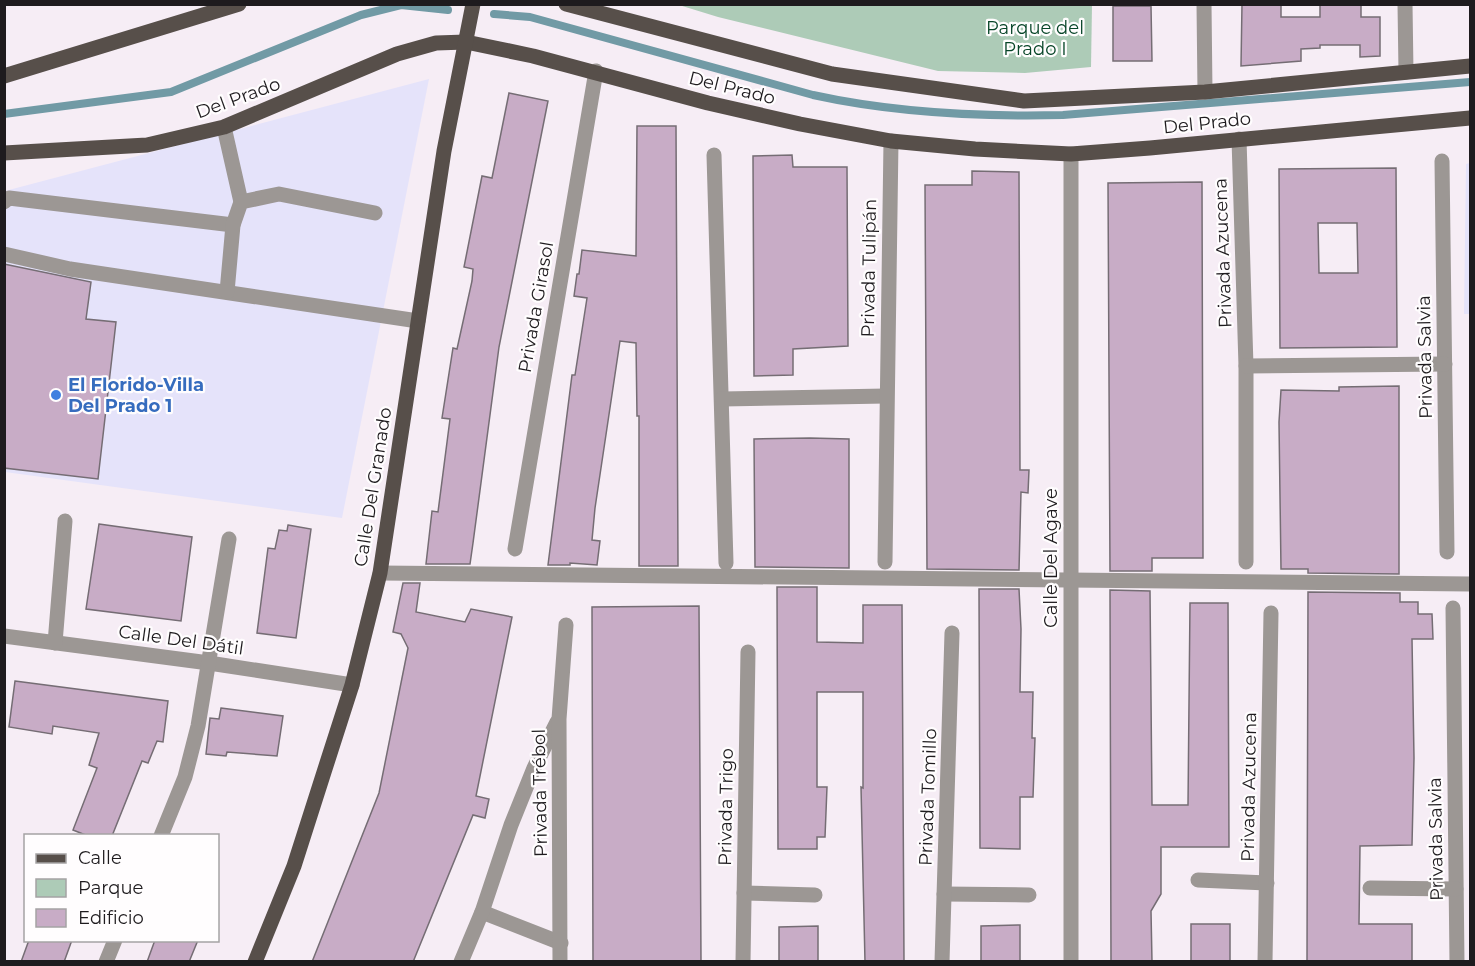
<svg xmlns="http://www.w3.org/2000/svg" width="1475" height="966" font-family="Montserrat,sans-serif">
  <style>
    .commercial { fill: #e5e3fa }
    .green { fill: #adcbb7 }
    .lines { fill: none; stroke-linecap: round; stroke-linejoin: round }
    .stream { stroke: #719aa5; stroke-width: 8 }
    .building { fill: #c8acc6; stroke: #756d74; stroke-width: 1.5; fill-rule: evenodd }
    .minor { stroke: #9c9794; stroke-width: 15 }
    .major { stroke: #574f4a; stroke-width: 15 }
    .shop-dot { fill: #3f7fe0; stroke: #fffdfe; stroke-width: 2 }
    .labels { text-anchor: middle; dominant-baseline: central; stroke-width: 4.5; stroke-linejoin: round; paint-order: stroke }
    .park-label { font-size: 18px; fill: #074528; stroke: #fffdfe }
    .street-label { font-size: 18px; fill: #1e1b1e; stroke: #fffdfe }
    .shop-label { font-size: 18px; font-weight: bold; fill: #366cbe; stroke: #fffdfe; text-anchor: start }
  </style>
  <rect width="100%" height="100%" fill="#f6edf5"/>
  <g class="commercial">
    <path d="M429,79L342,518L5,472V191Z"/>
    <path d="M1470,163V314H1464L1466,164Z"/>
  </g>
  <path class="green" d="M679,5H1092L1091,67L1025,73L938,71L718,17Z"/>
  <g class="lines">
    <g class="stream">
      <path d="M494,14L530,17L813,95C895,113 979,117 1063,115L1470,82"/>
      <path d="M4,114L171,92L361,15L401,5L448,10"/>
    </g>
  </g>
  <g class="building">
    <path d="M1242,4H1281V17H1320V4H1361V17H1380V56L1360,57V45H1320V48L1301,49V61L1241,66Z"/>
    <path d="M1113,6H1151L1152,61H1113Z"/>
    <path d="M509,93L548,101L499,347L473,543L470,564H426L432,511L438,512L450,419L442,418L453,348L457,349L472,281L473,269L464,267L482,176L492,178Z"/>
    <path d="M637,126H676L678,566H639V416H637L636,343L620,341L595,508L592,540L600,541L597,565L570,563V565H548L572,375H575L587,298L574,296L577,274H579L582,250L636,256Z"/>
    <path d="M792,155L793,167H847L848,346L793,349V375L754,376L753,156Z"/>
    <path d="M1396,168L1397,347L1280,348L1279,169ZM1318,223H1357L1358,273H1319Z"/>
    <path d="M972,171L1019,172L1020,470H1029L1028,493L1021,492L1019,570L927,569L925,185H972Z"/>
    <path d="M1202,182L1203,558H1152V571H1110L1108,183Z"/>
    <path d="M4,264L91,282L86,319L116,322L98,479L4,468Z"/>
    <path d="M1399,386V574L1308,573V569H1281L1279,422L1281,390L1339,391V387Z"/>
    <path d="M810,438L849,439V568L755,567L754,439Z"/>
    <path d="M99,524L192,537L181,621L86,609Z"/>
    <path d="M288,525L311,529L296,638L257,633L268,548L275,549L279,530L287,531Z"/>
    <path d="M403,583H420L416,612L465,622L471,609L512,617L476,796L489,799L485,818L473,815L413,962H312L379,793L408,648L401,634L393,632Z"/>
    <path d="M777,587H817V642L863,643V605H902L904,962H865L861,787L863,788V692H817V787H827L825,837H817V849H778Z"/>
    <path d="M979,589H1019L1021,629L1020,692H1033L1032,738H1035L1033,797H1020V849L980,848Z"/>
    <path d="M1110,590L1150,591L1152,805H1188L1190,603H1228L1229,847H1161V894L1151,911L1152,962H1111Z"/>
    <path d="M1308,592L1400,593V602H1418V614H1432L1433,639H1412L1414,758L1412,845L1360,846L1359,924H1412V962H1307Z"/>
    <path d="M699,606L701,962H593L592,607Z"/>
    <path d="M15,681L168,701L163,742L157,741L148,763L142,761L112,836H88L73,830L97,768L89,765L99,733L53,726L52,734L9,727Z"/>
    <path d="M221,708L283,716L277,756L227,752L226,756L206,754L210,718L219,719Z"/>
    <rect x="1191" y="924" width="39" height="38"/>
    <path d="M1020,925V962H981V926Z"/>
    <path d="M818,926V962H779V927Z"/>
    <path d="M29,940H72L64,962H21Z"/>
    <path d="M155,940H198L189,962H147Z"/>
  </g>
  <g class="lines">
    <g class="minor">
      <path d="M1204,4L1205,92"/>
      <path d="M1405,4L1406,72"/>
      <path d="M224,127L241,202"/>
      <path d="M1239,139L1246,366V562"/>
      <path d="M714,155L726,563"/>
      <path d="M1442,161L1447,552"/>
      <path d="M4,202L9,198L233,225"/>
      <path d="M4,254L70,269L418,321"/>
      <path d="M227,292L233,225L241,202L279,194L375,213"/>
      <path d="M1246,366L1445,364"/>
      <path d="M722,399L886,396"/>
      <path d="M515,549L596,71"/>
      <path d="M885,562L891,141"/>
      <path d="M380,573L1470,584"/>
      <path d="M1453,608L1457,962"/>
      <path d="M4,636L209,663L352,685"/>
      <path d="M55,643L65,521"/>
      <path d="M161,836L185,777L198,726L229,539"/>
      <path d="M1198,880L1267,883"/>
      <path d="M1370,888L1456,889"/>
      <path d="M744,893L815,895"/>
      <path d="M944,894L1029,895"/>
      <path d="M482,912L561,943"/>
      <path d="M106,962L115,940"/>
      <path d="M461,962L482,912L511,825L534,768L557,722"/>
      <path d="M560,962L559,719L566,625"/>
      <path d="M743,962L748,652"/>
      <path d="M942,962L952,633"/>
      <path d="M1071,962V154"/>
      <path d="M1265,962L1271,613"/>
    </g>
    <g class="major">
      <path d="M566,4L832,74L1024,101L1205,92L1470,66"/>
      <path d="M4,76L239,4"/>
      <path d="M4,153L147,145L224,127L397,54L436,43L466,42L533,56L708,103L800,124L891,141L975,149L1071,154L1150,148L1470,118"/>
      <path d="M255,962L294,866L325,769L352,685L380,573L444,151L473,4"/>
    </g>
  </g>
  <circle class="shop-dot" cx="56" cy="395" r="6"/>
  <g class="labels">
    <g class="park-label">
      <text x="1035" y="28">Parque del<tspan x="1035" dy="21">Prado I</tspan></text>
    </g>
    <g class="street-label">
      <text transform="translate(732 88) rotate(14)">Del Prado</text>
      <text transform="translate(238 98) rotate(-20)">Del Prado</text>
      <text transform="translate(1207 123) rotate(-6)">Del Prado</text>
      <text transform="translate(1223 253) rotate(-92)">Privada Azucena</text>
      <text transform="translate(869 268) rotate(-89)">Privada Tulipán</text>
      <text transform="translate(536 307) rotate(-80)">Privada Girasol</text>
      <text transform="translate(1425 357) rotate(-91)">Privada Salvia</text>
      <text transform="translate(373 487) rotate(-81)">Calle Del Granado</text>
      <text transform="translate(1051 558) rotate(-90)">Calle Del Agave</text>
      <text transform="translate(181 640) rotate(8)">Calle Del Dátil</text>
      <text transform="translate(1249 787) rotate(-89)">Privada Azucena</text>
      <text transform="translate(540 793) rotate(-91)">Privada Trébol</text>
      <text transform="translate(928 797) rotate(-88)">Privada Tomillo</text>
      <text transform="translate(726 807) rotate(-89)">Privada Trigo</text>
      <text transform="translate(1436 839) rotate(-91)">Privada Salvia</text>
    </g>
    <g class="shop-label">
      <text x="68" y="385">El Florido-Villa<tspan x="68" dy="21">Del Prado 1</tspan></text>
    </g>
  </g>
  <rect width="1475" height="966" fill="none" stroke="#1e1b1e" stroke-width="12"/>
  <rect x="24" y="834" width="195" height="108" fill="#fffdfe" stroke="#a5a3a4" stroke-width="1.5"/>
  <rect x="36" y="854" width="30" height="9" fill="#574f4a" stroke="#a5a3a4" stroke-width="1.5"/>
  <text x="78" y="864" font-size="18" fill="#1e1b1e">Calle</text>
  <rect x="36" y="879" width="30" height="18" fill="#adcbb7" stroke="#a5a3a4" stroke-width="1.5"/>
  <text x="78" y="894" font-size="18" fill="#1e1b1e">Parque</text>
  <rect x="36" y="909" width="30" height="18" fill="#c8acc6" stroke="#a5a3a4" stroke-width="1.5"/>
  <text x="78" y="924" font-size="18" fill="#1e1b1e">Edificio</text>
</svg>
